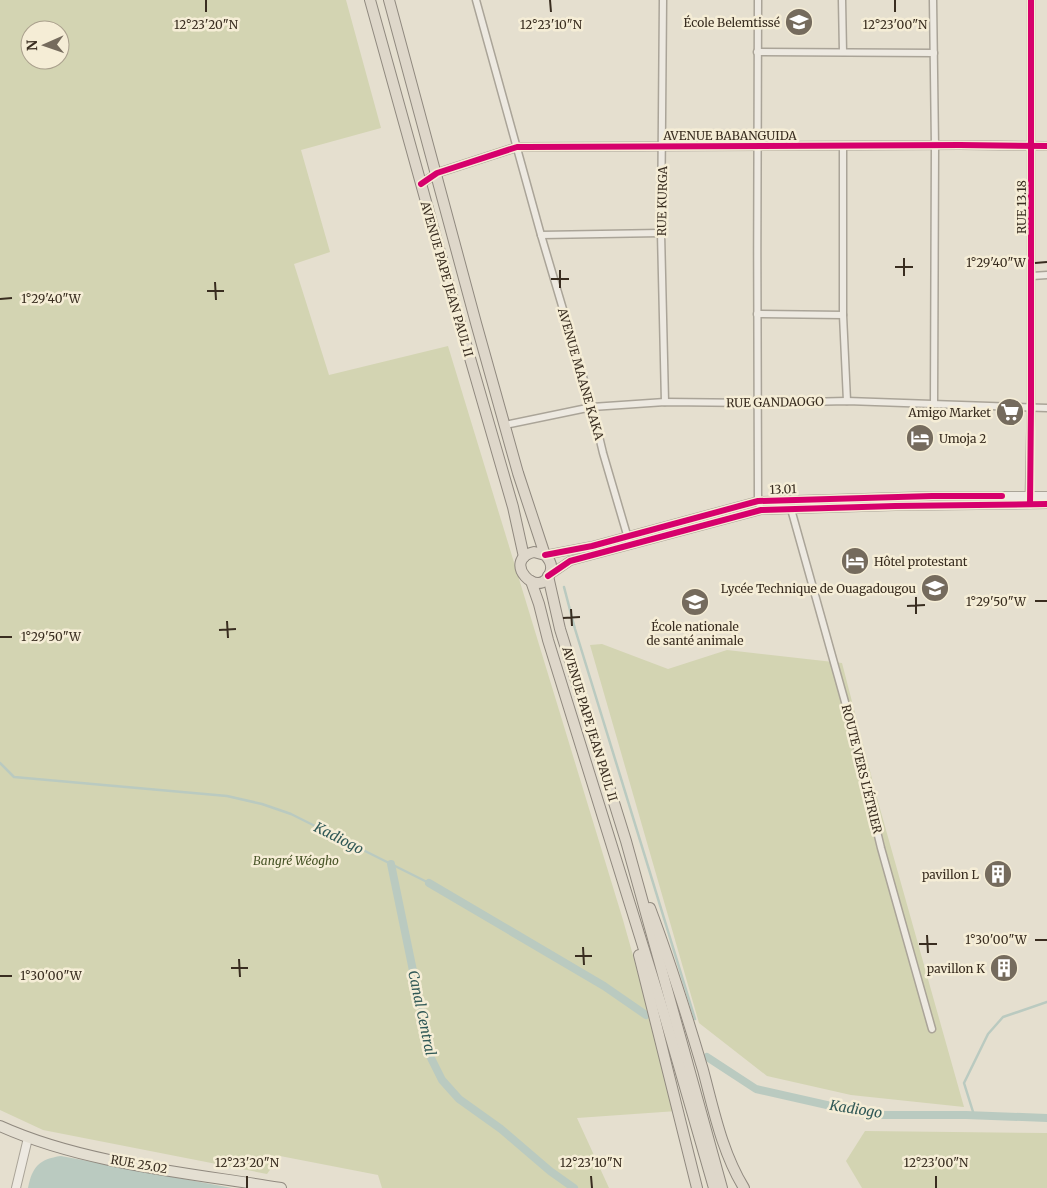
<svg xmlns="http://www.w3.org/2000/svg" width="1047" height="1188" font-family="Merriweather,serif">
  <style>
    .green { fill: #d3d4b2; fill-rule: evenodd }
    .water { fill: #bacac0 }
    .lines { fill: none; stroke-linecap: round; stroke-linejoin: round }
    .stream { stroke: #bacac0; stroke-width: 2.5 }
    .canal { stroke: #bacac0; stroke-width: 8 }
    .minor-casing { stroke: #aaa498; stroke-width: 9 }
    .tertiary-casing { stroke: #aaa498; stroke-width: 10 }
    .primary-casing { stroke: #90897f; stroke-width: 12 }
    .trunk-casing { stroke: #90897f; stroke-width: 12 }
    .minor { stroke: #ede9e1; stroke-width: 6 }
    .tertiary { stroke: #ede9e1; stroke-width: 8 }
    .primary { stroke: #e4dfd2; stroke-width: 10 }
    .trunk { stroke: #ded7ca; stroke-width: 10 }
    .cycleway-casing { stroke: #f5edd6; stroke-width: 9 }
    .cycleway { stroke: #d6006c; stroke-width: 6 }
    .ticks { fill: none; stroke: #392d20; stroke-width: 2 }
    .labels { text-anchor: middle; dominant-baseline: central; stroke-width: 5; stroke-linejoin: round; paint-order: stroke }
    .poi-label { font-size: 12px; fill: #392d20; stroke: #f5edd6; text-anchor: end }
    .street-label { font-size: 12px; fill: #392d20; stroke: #f5edd6 }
    .park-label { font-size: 12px; font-style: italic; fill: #485427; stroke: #f5edd6 }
    .water-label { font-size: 14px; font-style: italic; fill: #305856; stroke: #f5edd6 }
    .ticks-label { font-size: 12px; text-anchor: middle; fill: #392d20; stroke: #f5edd6; stroke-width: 5; stroke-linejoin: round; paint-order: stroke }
  </style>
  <rect width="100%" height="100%" fill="#e5dfcf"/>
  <g class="green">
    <path d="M0,0H346L381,128L301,150L330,252L294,264L329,375L448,346L623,920L677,1111L577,1118L609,1188H382L378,1175L280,1156L267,1174L43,1130L0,1110ZM30,30H60V60H30Z"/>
    <path d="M602,644L668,669L727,650L842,663L877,798L964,1107L851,1095L767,1076L699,1023L590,645Z"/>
    <path d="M865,1131L1047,1133V1188H862L846,1161Z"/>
  </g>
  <path class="water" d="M61,1156L232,1188H28C32,1167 39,1159 61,1156Z"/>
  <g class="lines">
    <g class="stream">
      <path d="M564,587L575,629L695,1019"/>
      <path d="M0,763L14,777L227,796L262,804L291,814L429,883"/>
      <path d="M974,1115L964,1083L988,1034L1003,1017L1047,1002"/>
    </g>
    <g class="canal">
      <path d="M391,864L431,1058L442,1080L459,1099L501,1129L550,1171L574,1188"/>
      <path d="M429,883L604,986L646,1015"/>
      <path d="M707,1057L756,1089L871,1115H966L1047,1118"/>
    </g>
    <defs>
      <g id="minor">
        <path d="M476,0L541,235L592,407L603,453L630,545"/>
        <path d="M663,0L661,233L665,402"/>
        <path d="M758,0C757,167 757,334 758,501L761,510"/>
        <path d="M842,0L843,52"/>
        <path d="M933,0L935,146L934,404"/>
        <path d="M757,52L934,53"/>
        <path d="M843,147V315L847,401"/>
        <path d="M541,235L661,233"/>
        <path d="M1032,276L1047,275"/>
        <path d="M757,314L843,315"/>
        <path d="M505,425L592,407L665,402L757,403L847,401L1047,408"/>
        <path d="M1029,500L1031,408V0"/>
        <path d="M791,509L852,727L881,848L932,1029"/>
      </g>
      <g id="tertiary">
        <path d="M421,184L437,173L517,147H526L960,145L1047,146"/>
        <path d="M545,555L592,546L758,501L932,496H1047"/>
        <path d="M548,576L570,561L761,510L895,506L1047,504"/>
        <path d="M16,1188L28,1138"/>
      </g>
      <path id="primary" d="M0,1126C84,1164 190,1173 281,1188"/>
      <g id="trunk">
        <path d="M370,0L455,306L513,507L524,557"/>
        <path d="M389,0L476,323L518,473L545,555C550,560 553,566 550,573C539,602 500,560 534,552L545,555"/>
        <path d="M548,576L560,629L626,841L722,1188"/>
        <path d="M531,581L539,604L548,640L664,1014L714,1188"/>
        <path d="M650,908C670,961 687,1016 703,1070C714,1111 722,1152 744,1188"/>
        <path d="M639,955L697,1188"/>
      </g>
    </defs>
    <use href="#minor" class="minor-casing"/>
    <use href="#tertiary" class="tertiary-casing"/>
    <use href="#primary" class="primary-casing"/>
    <use href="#trunk" class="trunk-casing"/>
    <use href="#minor" class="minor"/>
    <use href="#tertiary" class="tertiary"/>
    <use href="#primary" class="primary"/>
    <use href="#trunk" class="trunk"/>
    <defs>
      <g id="cycleway">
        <path d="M421,184L437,173L517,147H526L960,145L1047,146"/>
        <path d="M1030,504L1031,408V0"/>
        <path d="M545,555L592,546L758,501L932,496H1002"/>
        <path d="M548,576L570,561L761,510L895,506L1047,504"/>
      </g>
    </defs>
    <use href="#cycleway" class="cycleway-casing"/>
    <use href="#cycleway" class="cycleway"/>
  </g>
  <path class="ticks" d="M206,0V12M550,0L551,12M895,0V12M904,258V276M1035,263L1047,262M895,267H913M560,270V288M551,279H569M215,282L216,300M207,291H224M0,299L12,298M916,597V614M1035,601H1047M907,606L925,605M571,609L572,626M563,618L580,617M227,621L228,638M219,630L236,629M0,637H12M927,935L928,953M1035,940H1047M919,944H937M583,947L584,965M575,956H592M239,959L240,977M231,968H248M0,976H12M247,1176V1188M591,1176L592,1188M936,1176V1188"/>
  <defs>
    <symbol id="school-disc" viewBox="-11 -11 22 22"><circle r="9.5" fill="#756b5d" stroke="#f5edd6"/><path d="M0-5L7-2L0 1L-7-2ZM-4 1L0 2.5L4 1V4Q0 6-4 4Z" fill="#fff"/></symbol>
    <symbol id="supermarket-disc" viewBox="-11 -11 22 22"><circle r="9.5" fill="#756b5d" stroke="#f5edd6"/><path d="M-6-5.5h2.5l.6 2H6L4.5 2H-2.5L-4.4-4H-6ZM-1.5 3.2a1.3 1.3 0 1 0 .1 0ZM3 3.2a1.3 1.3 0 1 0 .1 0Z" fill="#fff"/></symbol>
    <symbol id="hotel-disc" viewBox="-11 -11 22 22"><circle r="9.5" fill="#756b5d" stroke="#f5edd6"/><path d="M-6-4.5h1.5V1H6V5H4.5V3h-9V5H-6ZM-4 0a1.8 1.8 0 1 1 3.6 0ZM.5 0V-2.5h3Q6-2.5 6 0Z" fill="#fff"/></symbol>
    <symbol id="building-disc" viewBox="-11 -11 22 22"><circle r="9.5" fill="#756b5d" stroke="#f5edd6"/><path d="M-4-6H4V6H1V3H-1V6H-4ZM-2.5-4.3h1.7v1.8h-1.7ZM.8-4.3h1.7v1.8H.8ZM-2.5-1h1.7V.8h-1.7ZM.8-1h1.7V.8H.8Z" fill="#fff"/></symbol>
  </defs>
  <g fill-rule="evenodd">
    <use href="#school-disc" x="783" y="6" width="32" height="32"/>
    <use href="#supermarket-disc" x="994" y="396" width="32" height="32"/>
    <use href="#hotel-disc" x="904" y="422" width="32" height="32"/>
    <use href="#hotel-disc" x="839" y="545" width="32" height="32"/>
    <use href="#school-disc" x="919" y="572" width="32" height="32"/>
    <use href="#school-disc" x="679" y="586" width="32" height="32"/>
    <use href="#building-disc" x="982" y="858" width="32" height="32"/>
    <use href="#building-disc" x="988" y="952" width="32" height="32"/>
  </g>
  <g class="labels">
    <g class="poi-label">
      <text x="780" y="22">École Belemtissé</text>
      <text x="991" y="412">Amigo Market</text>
      <text x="939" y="438" text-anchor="start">Umoja 2</text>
      <text x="874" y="561" text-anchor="start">Hôtel protestant</text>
      <text x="916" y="588">Lycée Technique de Ouagadougou</text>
      <text x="695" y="626" text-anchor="middle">École nationale<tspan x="695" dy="14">de santé animale</tspan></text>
      <text x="979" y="874">pavillon L</text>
      <text x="985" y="968">pavillon K</text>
    </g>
    <g class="street-label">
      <text x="730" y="135">AVENUE BABANGUIDA</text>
      <text transform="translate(662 201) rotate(-89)">RUE KURGA</text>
      <text transform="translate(1021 207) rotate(-90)">RUE 13.18</text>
      <text transform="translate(447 279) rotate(74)">AVENUE PAPE JEAN PAUL II</text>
      <text transform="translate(581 374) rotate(74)">AVENUE MAANE KAKA</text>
      <text transform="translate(775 402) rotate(-1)">RUE GANDAOGO</text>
      <text transform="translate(783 489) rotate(-2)">13.01</text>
      <text transform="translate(590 724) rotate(73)">AVENUE PAPE JEAN PAUL II</text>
      <text transform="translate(862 769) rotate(76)">ROUTE VERS L'ÉTRIER</text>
      <text transform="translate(139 1164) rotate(10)">RUE 25.02</text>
    </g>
    <g class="park-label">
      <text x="296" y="860">Bangré Wéogho</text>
    </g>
    <g class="water-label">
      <text transform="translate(339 838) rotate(27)">Kadiogo</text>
      <text transform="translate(422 1013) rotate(78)">Canal Central</text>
      <text transform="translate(856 1109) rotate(9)">Kadiogo</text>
    </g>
  </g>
  <g class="ticks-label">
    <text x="206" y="29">12°23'20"N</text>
    <text x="551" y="29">12°23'10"N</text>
    <text x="895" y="29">12°23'00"N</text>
    <text x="996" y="267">1°29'40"W</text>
    <text x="51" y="303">1°29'40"W</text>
    <text x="996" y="606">1°29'50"W</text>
    <text x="51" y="641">1°29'50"W</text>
    <text x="996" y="944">1°30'00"W</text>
    <text x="51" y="980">1°30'00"W</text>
    <text x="247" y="1167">12°23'20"N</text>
    <text x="591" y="1167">12°23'10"N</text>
    <text x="936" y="1167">12°23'00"N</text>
  </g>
  <g transform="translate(45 45) rotate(268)"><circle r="24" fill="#f5edd6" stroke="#aaa08d"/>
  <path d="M0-4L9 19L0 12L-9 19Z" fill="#756b5d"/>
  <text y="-8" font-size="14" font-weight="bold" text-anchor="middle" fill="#392d20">N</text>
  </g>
</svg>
